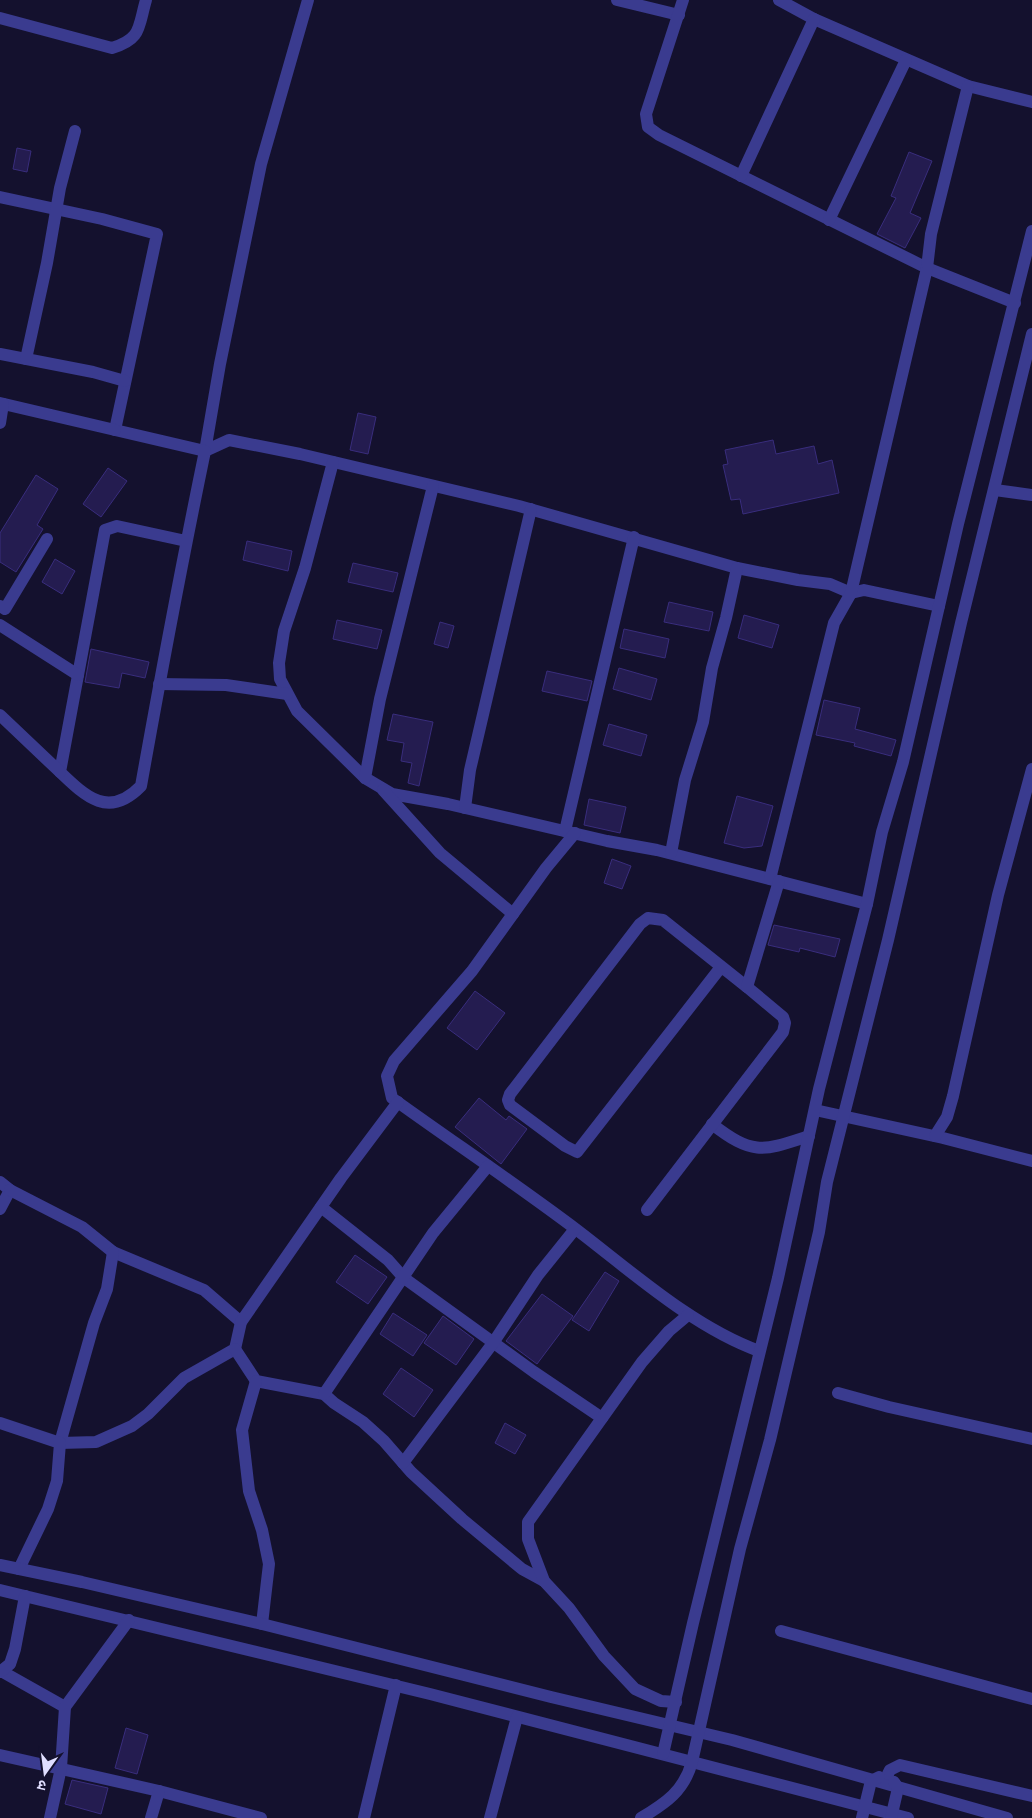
<svg xmlns="http://www.w3.org/2000/svg" width="1032" height="1818" font-family="Rubik,'Noto Sans Devanagari',sans-serif">
  <style>
    .building { fill: #241c50; stroke: #392d7d }
    .lines { fill: none; stroke-linecap: round; stroke-linejoin: round }
    .minor { stroke: #3a3b8f; stroke-width: 12 }
  </style>
  <rect width="100%" height="100%" fill="#14112e"/>
  <g class="building">
    <path d="M17,148L31,151L27,172L13,169Z"/>
    <path d="M909,152L932,161L910,213L921,218L905,248L877,234L896,198L891,196Z"/>
    <path d="M358,413L376,417L368,454L350,450Z"/>
    <path d="M773,440L776,454L814,446L818,464L832,460L839,493L743,514L740,499L731,500L723,465L728,464L725,450Z"/>
    <path d="M108,468L127,481L101,517L83,504Z"/>
    <path d="M36,475L58,489L37,525L43,529L16,572L0,562V533Z"/>
    <path d="M247,541L292,551L288,571L243,560Z"/>
    <path d="M55,559L75,571L62,594L42,582Z"/>
    <path d="M353,563L398,573L393,592L348,582Z"/>
    <path d="M669,602L713,612L709,631L664,622Z"/>
    <path d="M744,615L779,625L772,648L738,638Z"/>
    <path d="M337,620L382,630L377,649L333,639Z"/>
    <path d="M440,622L454,626L448,648L434,644Z"/>
    <path d="M624,629L669,639L665,658L620,648Z"/>
    <path d="M91,649L149,662L145,678L122,673L119,688L85,682Z"/>
    <path d="M619,668L657,679L651,700L613,689Z"/>
    <path d="M547,671L592,681L587,701L542,691Z"/>
    <path d="M824,700L860,708L855,729L896,740L891,756L854,746L855,743L816,735Z"/>
    <path d="M393,714L433,722L419,786L408,783L412,763L401,761L404,743L387,740Z"/>
    <path d="M609,724L647,735L641,756L603,745Z"/>
    <path d="M737,796L773,806L762,846L744,848L724,843Z"/>
    <path d="M589,799L626,807L620,833L584,825Z"/>
    <path d="M612,859L631,866L622,889L604,883Z"/>
    <path d="M774,925L840,939L835,957L800,948L799,952L768,945Z"/>
    <path d="M475,991L505,1013L477,1050L447,1028Z"/>
    <path d="M479,1098L506,1120L509,1116L527,1129L501,1164L455,1127Z"/>
    <path d="M355,1255L387,1277L368,1304L336,1282Z"/>
    <path d="M605,1272L619,1281L589,1331L572,1320Z"/>
    <path d="M542,1294L573,1316L537,1364L506,1341Z"/>
    <path d="M393,1313L427,1335L413,1356L380,1334Z"/>
    <path d="M443,1316L474,1339L456,1365L424,1343Z"/>
    <path d="M401,1368L433,1390L414,1417L383,1394Z"/>
    <path d="M505,1423L526,1435L515,1454L495,1443Z"/>
    <path d="M126,1728L148,1735L137,1774L115,1768Z"/>
    <path d="M72,1780L108,1788L101,1814L65,1804Z"/>
  </g>
  <g class="lines">
    <g class="minor">
      <path d="M308,0L261,164L220,364L205,451L229,440L300,454L519,506L737,568L798,580L830,584L851,593L864,590L939,606"/>
      <path d="M617,0L679,15"/>
      <path d="M683,0L646,114L648,127L659,135L927,268L1015,303"/>
      <path d="M779,0L814,19L968,86L1032,102"/>
      <path d="M0,18L112,48C142,39 138,27 146,0"/>
      <path d="M741,176L814,19"/>
      <path d="M0,197L102,219L157,234L115,430L205,451C182,562 161,674 141,786C109,819 86,797 60,772L105,530L117,526L186,541"/>
      <path d="M829,220L906,60"/>
      <path d="M0,354L93,372L125,381"/>
      <path d="M26,359L47,263L60,188L75,131"/>
      <path d="M0,403L115,430"/>
      <path d="M0,423L3,404"/>
      <path d="M333,462L305,568L284,631L279,663L280,679L297,711L365,778L392,794L448,804L607,841L657,850L867,904"/>
      <path d="M995,490L1032,495"/>
      <path d="M0,606L5,609L47,539"/>
      <path d="M0,625L78,675"/>
      <path d="M159,684L226,685L287,694"/>
      <path d="M0,715L60,772"/>
      <path d="M365,778L380,699L433,486"/>
      <path d="M383,790L440,853L513,914"/>
      <path d="M465,808L470,770L531,509"/>
      <path d="M565,831L634,537"/>
      <path d="M575,833L546,868L472,971L394,1061L387,1076L392,1098C453,1142 516,1184 577,1230C632,1272 693,1327 759,1351"/>
      <path d="M671,853L685,780L703,722L712,668L726,618L737,568"/>
      <path d="M770,879L834,623L851,593L927,268L931,234L968,86"/>
      <path d="M721,967L577,1152L565,1146L510,1105L508,1100L510,1094L640,924L648,918L663,920L747,987"/>
      <path d="M815,1110L943,1138L1032,1161"/>
      <path d="M712,1124C753,1156 763,1151 809,1136"/>
      <path d="M935,1136L947,1117L953,1096L998,895L1032,769"/>
      <path d="M0,1182L10,1190L0,1209"/>
      <path d="M10,1190L82,1227L113,1252L204,1290L241,1322"/>
      <path d="M321,1207L388,1260L404,1278L534,1372L602,1418"/>
      <path d="M647,1210L783,1032L785,1023L783,1017L747,987L779,881"/>
      <path d="M113,1252L107,1289L94,1323L60,1443L96,1442L132,1426L148,1414L184,1378L235,1349L241,1322L341,1178L398,1102"/>
      <path d="M235,1349L256,1381L324,1394L334,1403L363,1422L384,1441L411,1472L462,1519L522,1569L544,1581"/>
      <path d="M256,1381L242,1430L249,1491L262,1530L269,1564L262,1624"/>
      <path d="M838,1393L889,1407L1032,1439"/>
      <path d="M324,1394L433,1233L488,1166"/>
      <path d="M0,1423L60,1443L57,1481L48,1509L19,1569"/>
      <path d="M403,1463L493,1343L538,1275L575,1229"/>
      <path d="M0,1565L82,1582L262,1624L551,1697L732,1740L1007,1818"/>
      <path d="M0,1590L430,1694L908,1818"/>
      <path d="M781,1631L1032,1699"/>
      <path d="M1,1671L65,1707"/>
      <path d="M0,1672L10,1664L15,1649L25,1596"/>
      <path d="M676,1702L661,1701L635,1689L604,1656L569,1608L544,1581L528,1539V1522L642,1362L669,1331L688,1315"/>
      <path d="M663,1754L693,1623L778,1278L819,1089L867,904L882,832L903,762L958,524L1032,231"/>
      <path d="M0,1755L159,1791L261,1818"/>
      <path d="M888,1774L890,1770L900,1765L1032,1796"/>
      <path d="M50,1818L61,1768L65,1707L129,1620"/>
      <path d="M151,1818L159,1791"/>
      <path d="M364,1818L396,1685"/>
      <path d="M490,1818L517,1717"/>
      <path d="M641,1818C666,1803 684,1791 692,1762L740,1549L770,1440L819,1232L827,1182L888,940L961,623L1032,334"/>
      <path d="M862,1818L871,1781L879,1777"/>
      <path d="M891,1818L898,1788L894,1782"/>
    </g>
  </g>
  <g transform="translate(45 1773) rotate(194)" stroke="#14112e" stroke-width="4" paint-order="stroke">
  <path d="M0-4L9 19L0 12L-9 19Z" fill="#e0deff"/>
  <text y="-8" font-size="14" font-weight="bold" text-anchor="middle" fill="#e0deff">उ</text>
  </g>
</svg>
